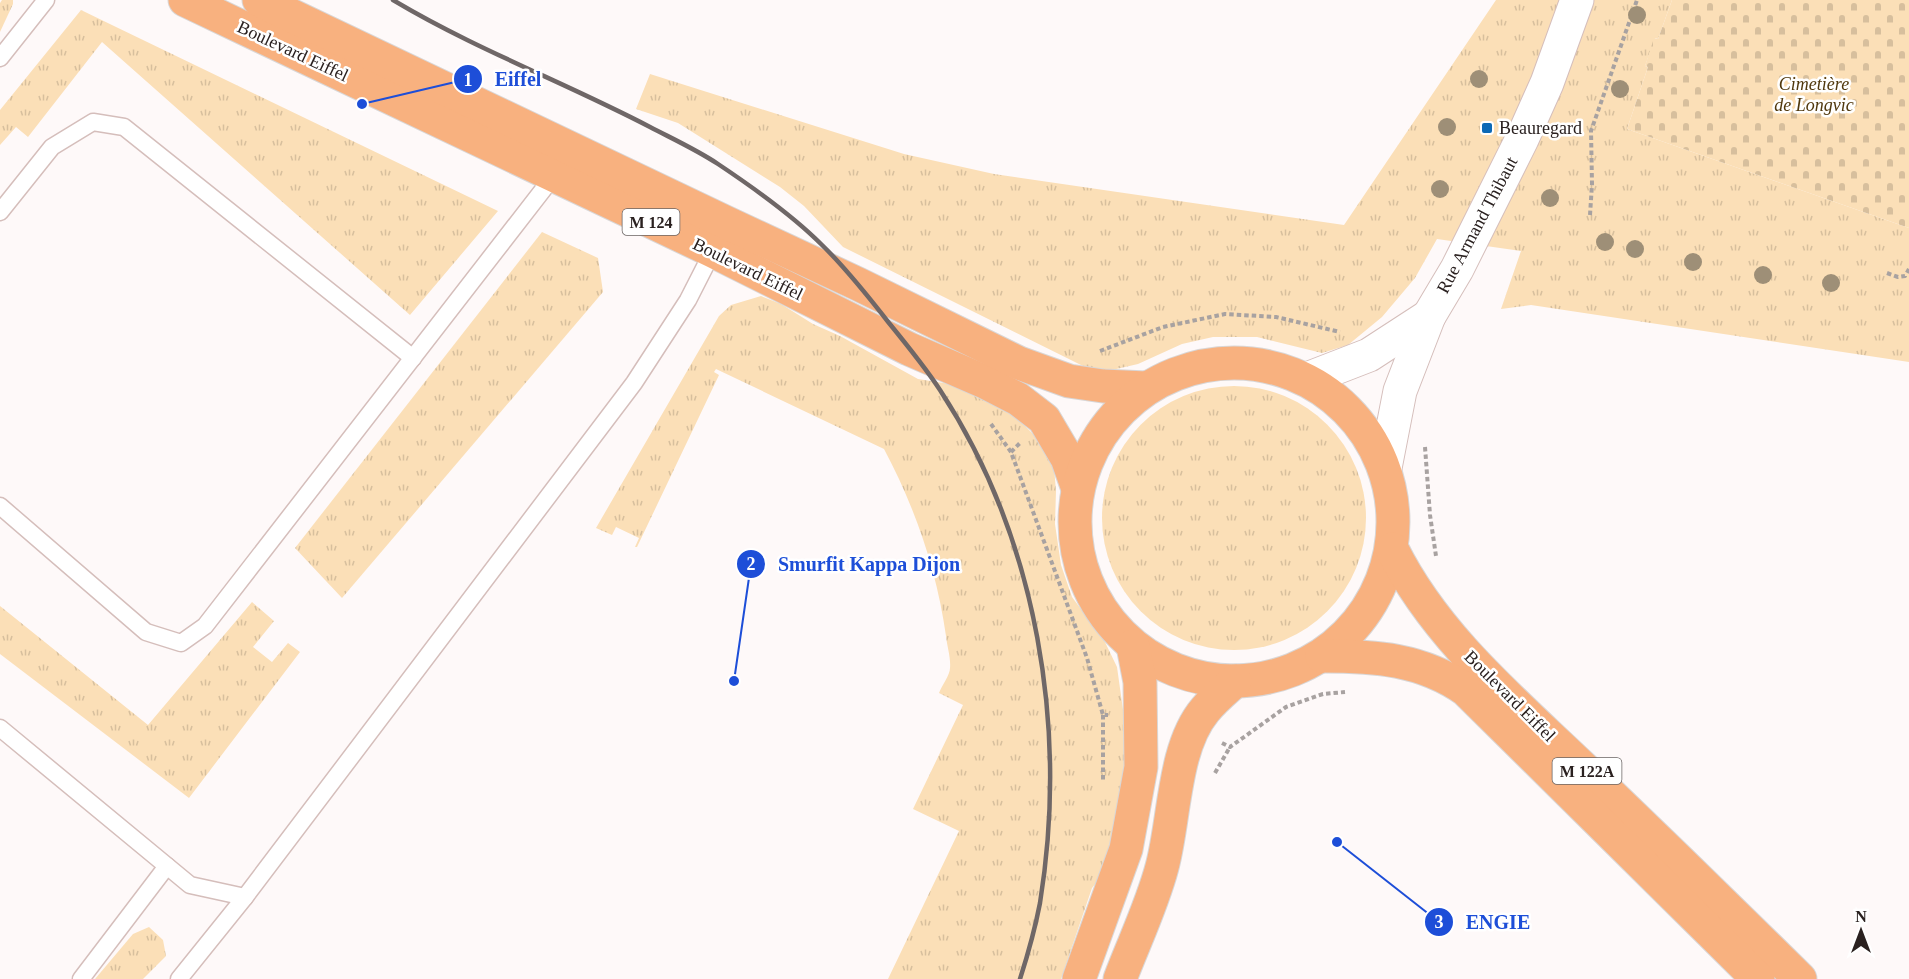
<svg xmlns="http://www.w3.org/2000/svg" width="1909" height="979" font-family="'Times New Roman',serif">
  <style>
    .grass { fill: url(#grass-tufts) }
    .cemetery { fill: url(#cemetery-stones) }
    .lines { fill: none; stroke-linecap: round; stroke-linejoin: round }
    .lane-casing { stroke: #d5bebb; stroke-width: 19 }
    .street-casing { stroke: #d5bebb; stroke-width: 35 }
    .primary-casing { stroke: #d9d7d7; stroke-width: 35 }
    .path { stroke: #a8a2a1; stroke-width: 4; stroke-dasharray: 4.5 3; stroke-linecap: butt }
    .lane { stroke: #fff; stroke-width: 16 }
    .street { stroke: #fff; stroke-width: 33 }
    .primary { stroke: #f8b17f; stroke-width: 33 }
    .rail { stroke: #6f6767; stroke-width: 4.5 }
    .tree { fill: #9e8f77 }
    .poi-dot { fill: #0c69b6; stroke: #fff; stroke-width: 2 }
    .labels { text-anchor: middle; dominant-baseline: central; stroke-width: 5; stroke-linejoin: round; paint-order: stroke }
    .shield { fill: #fff; stroke: #6a6463; stroke-width: 1.5 }
    .shield-label { font-size: 16px; font-weight: bold; fill: #2a2120 }
    .street-label { font-size: 18px; fill: #2a2120; stroke: #fff }
    .park-label { font-size: 18px; font-style: italic; fill: #50380d; stroke: #fff }
    .poi-label { font-size: 18px; fill: #2a2120; stroke: #fff; text-anchor: start }
    .leader { fill: none; stroke: #1d4ed8; stroke-width: 2 }
    .callout-dot { fill: #1d4ed8; stroke: #fff; stroke-width: 2 }
    .mark-label { font-size: 18px; text-anchor: middle; font-weight: bold; fill: #fff }
    .callout-label { font-size: 20px; text-anchor: middle; font-weight: bold; fill: #1d4ed8; stroke: #fff; stroke-width: 5; stroke-linejoin: round; paint-order: stroke }
  </style>
  <defs>
    <pattern id="grass-tufts" width="24" height="20" patternUnits="userSpaceOnUse" patternTransform="scale(1.5)"><rect width="24" height="20" fill="#fbdfb7"/><path d="M3 7l-1-3M5 7V3M7 7l1-3M15 17l-1-3M17 17v-4M19 17l1-3" fill="none" stroke="#d7bf9d"/></pattern>
    <pattern id="cemetery-stones" width="16" height="16" patternUnits="userSpaceOnUse" patternTransform="scale(1.5)"><rect width="16" height="16" fill="#fbdfb7"/><path d="M2 7V4a2 2 0 0 1 4 0v3zM10 15v-3a2 2 0 0 1 4 0v3z" fill="#d7bf9d"/></pattern>
  </defs>
  <rect width="100%" height="100%" fill="#fef9f9"/>
  <g class="grass">
    <path d="M2,0H13V4L0,32V3Z"/>
    <path d="M1496,0H1672L1658,39L1655,38L1645,66L1648,67L1627,129L1909,228V362L1531,305L1501,309L1521,251L1437,239L1415,278L1382,317L1348,345L1322,353L1257,337H1213L1182,344L1138,364L1112,370L1085,367L843,247L804,206L780,187L678,123L636,109L650,74L904,154L994,174L1344,225Z"/>
    <path d="M81,10L114,26L498,211L410,315L102,42L28,137L16,127L0,145V110Z"/>
    <path d="M542,232L598,258L603,292L342,598L295,548Z"/>
    <path d="M761,296L781,304L813,324L840,336L918,379L969,387L997,398L1044,445L1054,467L1056,491L1055,524L1061,565L1072,597L1104,640L1117,667L1127,738L1125,787L1107,869L1092,888L1061,979H888L959,831L913,809L963,705L939,693C942,685 950,675 950,668C951,658 947,646 946,636C937,571 915,507 884,449L716,369L714,372L719,375L637,547H635L639,538L616,527L612,535L596,528L719,316L731,305Z"/>
    <circle cx="1234" cy="518" r="132"/>
    <path d="M252,602L274,621L253,647L272,662L288,643L300,652L189,798L0,654V606L148,725Z"/>
    <path d="M149,927L163,940L166,956L143,979H95L133,934Z"/>
  </g>
  <path class="cemetery" d="M1672,0H1909V228L1627,129L1648,67L1645,66L1654,38L1658,39Z"/>
  <g class="lines">
    <defs>
      <g id="lane">
        <path d="M0,58L46,0"/>
        <path d="M0,212L52,147L93,122L124,127L413,358"/>
        <path d="M0,506L146,632L181,643L205,626L556,173"/>
        <path d="M0,728L190,885L245,897L634,383L688,300L716,245"/>
        <path d="M81,979L167,866"/>
        <path d="M179,979L245,897"/>
      </g>
      <g id="street">
        <path d="M1307,379L1369,355L1429,316"/>
        <path d="M1385,468L1400,391L1429,316L1457,269L1522,139L1547,83L1577,0"/>
      </g>
      <g id="primary">
        <path d="M185,0L713,251L909,349L985,382L1018,399L1044,419L1067,458L1077,486"/>
        <path d="M259,0L727,223L858,284L1019,363L1069,381L1103,386L1146,388"/>
        <circle cx="1234" cy="522" r="159"/>
        <path d="M1392,549C1435,636 1513,701 1582,767C1655,837 1728,908 1800,979"/>
        <path d="M1322,656C1375,656 1422,659 1466,690L1758,979"/>
        <path d="M1079,979L1126,849L1141,767L1140,682L1133,646"/>
        <path d="M1120,979C1134,942 1152,905 1162,867C1175,819 1173,748 1205,710C1214,699 1225,690 1235,681"/>
      </g>
    </defs>
    <use href="#lane" class="lane-casing"/>
    <use href="#street" class="street-casing"/>
    <use href="#primary" class="primary-casing"/>
    <g class="path">
      <path d="M1590,215L1592,184L1591,131L1637,0"/>
      <path d="M1887,273L1898,277L1905,276L1909,269"/>
      <path d="M1100,351L1163,327L1225,314L1276,317L1340,332"/>
      <path d="M991,424L1011,452L1087,658L1103,715H1108"/>
      <path d="M1425,447L1430,515L1436,556"/>
      <path d="M1011,452L1021,442"/>
      <path d="M1103,715V780"/>
      <path d="M1222,743L1230,747L1286,707L1323,694L1345,692"/>
      <path d="M1215,773L1230,747"/>
    </g>
    <use href="#lane" class="lane"/>
    <use href="#street" class="street"/>
    <use href="#primary" class="primary"/>
    <path class="rail" d="M393,0C475,49 566,83 650,127C673,139 697,150 718,164C754,188 791,214 821,244C846,268 868,296 889,323C907,345 925,367 940,390C1038,540 1068,729 1040,903C1035,929 1028,954 1020,979"/>
  </g>
  <g class="tree">
    <circle cx="1637" cy="15" r="9"/>
    <circle cx="1479" cy="79" r="9"/>
    <circle cx="1620" cy="89" r="9"/>
    <circle cx="1447" cy="127" r="9"/>
    <circle cx="1440" cy="189" r="9"/>
    <circle cx="1550" cy="198" r="9"/>
    <circle cx="1605" cy="242" r="9"/>
    <circle cx="1635" cy="249" r="9"/>
    <circle cx="1693" cy="262" r="9"/>
    <circle cx="1763" cy="275" r="9"/>
    <circle cx="1831" cy="283" r="9"/>
  </g>
  <rect class="poi-dot" x="1481" y="122" width="12" height="12" rx="3"/>
  <g class="labels">
    <g class="shield">
      <rect x="622.5" y="209" width="57" height="26" rx="4.5"/>
      <rect x="1552.5" y="758" width="69" height="26" rx="4.5"/>
    </g>
    <g class="shield-label">
      <text x="651" y="222">M 124</text>
      <text x="1587" y="771">M 122A</text>
    </g>
    <g class="street-label">
      <text transform="translate(293 51) rotate(25)">Boulevard Eiffel</text>
      <text transform="translate(1477 225) rotate(-62)">Rue Armand Thibaut</text>
      <text transform="translate(748 269) rotate(26)">Boulevard Eiffel</text>
      <text transform="translate(1510 696) rotate(45)">Boulevard Eiffel</text>
    </g>
    <g class="park-label">
      <text x="1814" y="84">Cimetière<tspan x="1814" dy="21">de Longvic</tspan></text>
    </g>
    <g class="poi-label">
      <text x="1499" y="128">Beauregard</text>
    </g>
  </g>
  <path class="leader" d="M362 104L468 79M734 681L751 564M1337 842L1439 922"/>
  <g class="callout-dot">
    <circle cx="362" cy="104" r="6"/>
    <circle cx="734" cy="681" r="6"/>
    <circle cx="1337" cy="842" r="6"/>
    <circle cx="468" cy="79" r="15"/>
    <circle cx="751" cy="564" r="15"/>
    <circle cx="1439" cy="922" r="15"/>
  </g>
  <g class="mark-label">
    <text x="468" y="86">1</text>
    <text x="751" y="570">2</text>
    <text x="1439" y="928">3</text>
  </g>
  <g class="callout-label">
    <text x="518" y="86">Eiffel</text>
    <text x="869" y="571">Smurfit Kappa Dijon</text>
    <text x="1498" y="929">ENGIE</text>
  </g>
  <g transform="translate(1861 931)" stroke="#ffffff" stroke-width="4.5" paint-order="stroke">
  <path d="M0-4.5L10 22L0 15L-10 22Z" fill="#2a2120"/>
  <text y="-9" font-size="16" font-weight="bold" text-anchor="middle" fill="#2a2120">N</text>
  </g>
</svg>
